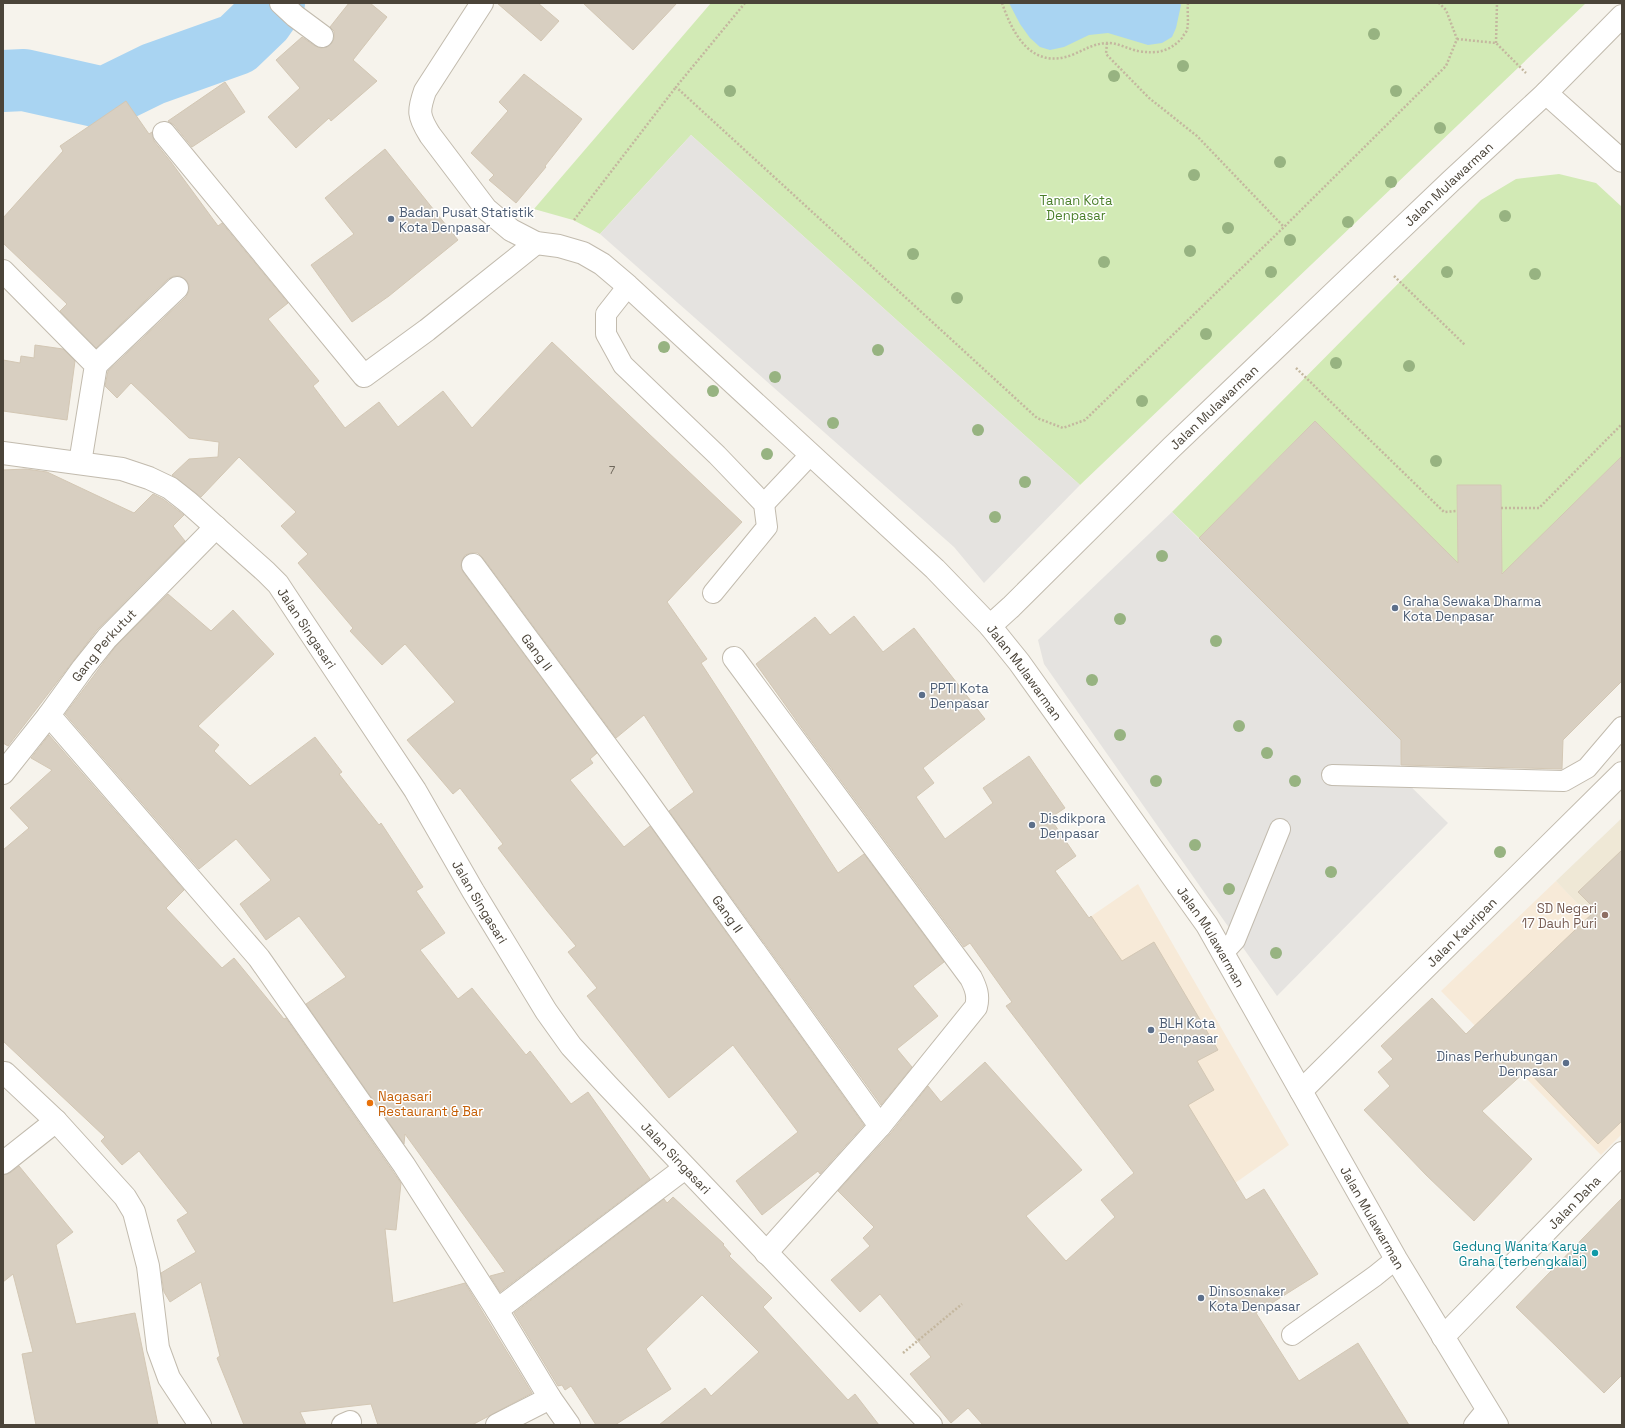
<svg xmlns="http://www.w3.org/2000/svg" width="1625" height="1428" font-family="'Space Grotesk',sans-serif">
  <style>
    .commercial { fill: #f7ead8 }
    .education { fill: #efe8d6 }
    .green { fill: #d2eab5 }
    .parking { fill: #e5e3e0 }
    .water { fill: #a9d4f2 }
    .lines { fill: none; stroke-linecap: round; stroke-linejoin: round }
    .river { stroke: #a9d4f2; stroke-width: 62 }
    .building { fill: #d8cfc1; stroke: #d3c7b4 }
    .lane-casing { stroke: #c2bbae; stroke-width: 22 }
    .street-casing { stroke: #c2bbae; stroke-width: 24 }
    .path { stroke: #c4b79f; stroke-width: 2.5; stroke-dasharray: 2 2; stroke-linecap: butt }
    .lane { stroke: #fff; stroke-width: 20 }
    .street { stroke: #fff; stroke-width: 22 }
    .tree { fill: #97b381 }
    .service-dot { fill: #5c6f8a; stroke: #fff; stroke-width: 1.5 }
    .education-dot { fill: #8d6e63; stroke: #fff; stroke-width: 1.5 }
    .food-dot { fill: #e8710a; stroke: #fff; stroke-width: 1.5 }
    .culture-dot { fill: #0f9aa8; stroke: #fff; stroke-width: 1.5 }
    .labels { text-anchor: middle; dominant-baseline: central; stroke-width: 3; stroke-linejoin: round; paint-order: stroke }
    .number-label { font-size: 11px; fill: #6e675b }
    .street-label { font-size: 13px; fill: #4b4439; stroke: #fff }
    .park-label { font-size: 13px; fill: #4a7f2a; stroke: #fff }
    .service-label { font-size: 13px; fill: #4e5e75; stroke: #fff; text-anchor: start }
    .education-label { font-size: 13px; fill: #785e54; stroke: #fff; text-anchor: end }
    .food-label { font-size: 13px; fill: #c56008; stroke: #fff; text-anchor: start }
    .culture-label { font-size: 13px; fill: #0d838f; stroke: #fff; text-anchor: end }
  </style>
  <rect width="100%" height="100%" fill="#f6f3ec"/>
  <g class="commercial">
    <path d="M1556,881L1622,950V1134L1601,1155L1441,991Z"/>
    <path d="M1138,884L1289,1145L1194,1212L1032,957Z"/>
  </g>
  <path class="education" d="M1622,818V950L1556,881Z"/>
  <g class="green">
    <path d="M711,3H1586L1080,485L691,135L600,234L573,220L534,209Z"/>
    <path d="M1559,174L1596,183L1622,207V456L1521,556L1519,572L1495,573L1501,527V485H1457V529H1461V573L1315,421L1199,538L1172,512L1481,200L1516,179Z"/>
  </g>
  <g class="parking">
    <path d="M691,135L1080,485L984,583L954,547L600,234Z"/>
    <path d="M1172,512L1390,728H1402L1400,776L1448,823L1277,996L1044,664L1038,640Z"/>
  </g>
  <path class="water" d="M1009,3H1180L1181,5L1176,28L1172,37L1162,43L1148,45L1108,33L1089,35L1064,47L1050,50L1040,47L1030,38L1020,24Z"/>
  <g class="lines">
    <path class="river" d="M3,81L24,80L104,98L153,74L237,44L262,20L274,3"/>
  </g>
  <g class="building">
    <path d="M349,3H370L387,17L353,60L377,81L331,121L329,118L296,148L268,117L300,88L276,60L302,37L315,46L321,48L327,47L332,43L334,38V31L330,27Z"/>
    <path d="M497,3H538L559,21L541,41Z"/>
    <path d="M583,3H677L633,50Z"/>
    <path d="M524,74L582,119L545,166L546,167L516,203L489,180L494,175L471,153L508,111L499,102Z"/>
    <path d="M225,82L245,112L192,147L174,125L168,121Z"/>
    <path d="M126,101L149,134L152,132L154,141L171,162L218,226L222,223L288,303L268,319L319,381L313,386L345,428L379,402L398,427L443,391L472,428L552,342L742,522L667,602L707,659L701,663L838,873L864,854L944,962L913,986L938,1016L897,1049L912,1067L881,1105L669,811L694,792L644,715L616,738L483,558L478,553H471L465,555L462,560L461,566L463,572L597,753L590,759L593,763L570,780L624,847L650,826L864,1125L820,1174L818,1171L762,1215L736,1181L798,1132L733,1045L669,1098L587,996L597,988L568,952L576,946L547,911L498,848L503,844L460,788L453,794L407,740L455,702L405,644L382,665L350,631L353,628L298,563L308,554L281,526L296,512L239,457L201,497L172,475L189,459L218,457L219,442L189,438L131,383L117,398L105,386L108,371L186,297L189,291V285L186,280L180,276H174L168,279L96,348L60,311L67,304L3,243V218L63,151L60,146Z"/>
    <path d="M385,149L458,240L389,296L352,322L311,265L354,234L325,198Z"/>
    <path d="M35,345L63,349L75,361L67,420L3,411V360L20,363L21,356L34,358Z"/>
    <path d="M1315,421L1458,563L1457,485H1501L1502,574L1622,456V681L1563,740L1562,769L1401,765V740L1199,538Z"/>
    <path d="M26,469L47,472L134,513L153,494L163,499L184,515L173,526L185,541L97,630L8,746L3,743V470Z"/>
    <path d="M168,594L211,631L233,610L274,654L198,726L219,745L214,751L250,786L315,737L342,772L339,774L379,825L381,823L423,887L416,891L445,933L420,950L458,999L472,988L526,1055L530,1051L571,1104L588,1092L650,1179L500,1292L490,1276L505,1272L405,1134L404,1144L306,1004L346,977L299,916L266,940L240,904L271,880L236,839L199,869L65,714L116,646Z"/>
    <path d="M854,616L883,652L914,628L985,719L923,768L934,783L916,797L945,839L993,803L983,788L1029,756L1065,808L1050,818L1076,856L1055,871L1089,918L1091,916L1122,961L1154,942L1218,1050L1197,1061L1214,1090L1188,1105L1246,1200L1264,1189L1318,1274L1256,1313L1299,1381L1358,1343L1409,1425H983L968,1408L951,1423L910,1374L931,1357L880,1294L860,1312L831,1280L870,1246L863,1238L874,1227L838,1191L890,1134L928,1086L941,1102L985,1062L1082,1170L1026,1216L1066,1261L1115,1217L1101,1200L1134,1173L1006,1006L1012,1002L970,943L964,947L804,731L756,664L815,617L830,635Z"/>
    <path d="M49,735L184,890L166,908L222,968L234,958L284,1019L286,1018L401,1183L396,1230L385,1229L393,1303L465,1283L532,1393L472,1425H378L371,1404L300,1412L306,1425H244L217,1358L220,1356L201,1282L170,1302L164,1292L161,1273L196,1252L177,1220L188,1213L139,1151L122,1165L101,1141L105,1137L3,1041V850L29,828L10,808L52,770L31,758Z"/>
    <path d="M1622,850V1121L1598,1144L1527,1070L1482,1111L1532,1159L1474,1221L1426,1175L1364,1110L1390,1086L1378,1072L1393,1059L1381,1046L1432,998L1466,1034L1596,910L1578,892Z"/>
    <path d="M19,1166L73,1232L56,1245L76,1324L135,1313L158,1425H36L22,1354L33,1352L13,1274L3,1282V1175L10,1173Z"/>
    <path d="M673,1197L724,1244L723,1245L731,1254L729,1256L772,1298L763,1307L848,1400L855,1394L879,1425H659L705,1388L711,1396L759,1352L702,1295L646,1349L671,1389L615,1425H596L571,1386L565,1390L562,1385L558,1386L514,1313L664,1199L667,1203Z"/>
    <path d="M1622,1198V1375L1604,1393L1516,1307Z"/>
  </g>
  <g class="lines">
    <defs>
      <g id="lane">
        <path d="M628,286L606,314V334L623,365L717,455L764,504L767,527L713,593"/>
        <path d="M764,504L811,454"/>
        <path d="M1332,775L1564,781L1587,768L1622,727"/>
        <path d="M1223,953L1235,940L1280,829"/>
        <path d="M1292,1335L1375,1276L1396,1259"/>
        <path d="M1474,1425L1487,1409"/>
      </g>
      <g id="street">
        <path d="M281,3L295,16L322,36"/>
        <path id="s1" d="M482,3L425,91C418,111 418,116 430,135L486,209L511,230L536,243L559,246L583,253L602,264L628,286L935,569L990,626L1019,662L1207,925L1396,1259L1497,1425"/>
        <path d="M1546,93L1622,161"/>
        <path d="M164,133L364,376L427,330L536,243"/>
        <path d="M3,271L96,365L80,463"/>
        <path d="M96,365L177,288"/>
        <path id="s2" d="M3,453L122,469L149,478L170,488L189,503L266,572L278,584L303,622L415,790L473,891L546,1011L571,1046L607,1085L931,1425"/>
        <path id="s3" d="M473,565L634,783L880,1126L766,1253"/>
        <path id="s4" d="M990,626L1011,607L1172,447L1451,181L1546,93L1622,16"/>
        <path d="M734,658L971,978C976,988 979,996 976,1007L880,1126"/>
        <path d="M49,715L259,958L404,1165L497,1310L550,1398L569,1425"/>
        <path id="s5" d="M3,773L49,715L83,668L107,638L216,527"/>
        <path d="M5,1073L56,1121L125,1197L134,1212L148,1266L158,1348L169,1378L200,1425"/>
        <path id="s6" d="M1301,1091L1622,773"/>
        <path d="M3,1163L56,1121"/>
        <path d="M497,1310L685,1168"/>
        <path id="s7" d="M1443,1337L1622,1153"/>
        <path d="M343,1425L350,1422"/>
        <path d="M497,1425L550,1398"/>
      </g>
    </defs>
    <use href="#lane" class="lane-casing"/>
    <use href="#street" class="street-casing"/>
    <g class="path">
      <path d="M745,3L676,87L1037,418L1063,428L1085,420L1284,227L1446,66L1457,39L1446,10L1439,3"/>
      <path d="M1002,3C1013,35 1032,70 1072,55C1084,50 1093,44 1106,43C1116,42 1128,49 1138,51C1157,54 1169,52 1182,38C1183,35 1186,33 1187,30C1189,22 1187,12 1188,3"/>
      <path d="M1457,39L1496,43L1526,73"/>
      <path d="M1107,43L1106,54L1149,98L1197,136L1284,227"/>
      <path d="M1496,43L1497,3"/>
      <path d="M574,220L676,87"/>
      <path d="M1394,276L1465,345"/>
      <path d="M1296,368L1444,512L1457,511"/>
      <path d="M1501,508H1539L1622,424"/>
      <path d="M903,1353L962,1304"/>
    </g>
    <use href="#lane" class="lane"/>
    <use href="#street" class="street"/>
  </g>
  <g class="tree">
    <circle cx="1374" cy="34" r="6"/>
    <circle cx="1183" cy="66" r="6"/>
    <circle cx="1114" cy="76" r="6"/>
    <circle cx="730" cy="91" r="6"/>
    <circle cx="1396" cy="91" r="6"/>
    <circle cx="1440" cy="128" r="6"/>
    <circle cx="1280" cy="162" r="6"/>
    <circle cx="1194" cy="175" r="6"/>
    <circle cx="1391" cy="182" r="6"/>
    <circle cx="1505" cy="216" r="6"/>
    <circle cx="1348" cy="222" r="6"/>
    <circle cx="1228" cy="228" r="6"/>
    <circle cx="1290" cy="240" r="6"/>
    <circle cx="1190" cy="251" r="6"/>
    <circle cx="913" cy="254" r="6"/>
    <circle cx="1104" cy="262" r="6"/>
    <circle cx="1271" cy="272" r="6"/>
    <circle cx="1447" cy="272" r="6"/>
    <circle cx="1535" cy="274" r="6"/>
    <circle cx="957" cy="298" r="6"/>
    <circle cx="1206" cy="334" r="6"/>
    <circle cx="664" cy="347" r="6"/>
    <circle cx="878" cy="350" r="6"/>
    <circle cx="1336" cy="363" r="6"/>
    <circle cx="1409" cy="366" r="6"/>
    <circle cx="775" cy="377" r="6"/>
    <circle cx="713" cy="391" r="6"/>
    <circle cx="1142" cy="401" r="6"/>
    <circle cx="833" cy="423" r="6"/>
    <circle cx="978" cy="430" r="6"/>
    <circle cx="767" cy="454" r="6"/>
    <circle cx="1436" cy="461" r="6"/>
    <circle cx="1025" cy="482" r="6"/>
    <circle cx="995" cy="517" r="6"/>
    <circle cx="1162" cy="556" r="6"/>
    <circle cx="1120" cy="619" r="6"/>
    <circle cx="1216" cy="641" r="6"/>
    <circle cx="1092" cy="680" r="6"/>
    <circle cx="1239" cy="726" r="6"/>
    <circle cx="1120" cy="735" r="6"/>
    <circle cx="1267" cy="753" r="6"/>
    <circle cx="1156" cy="781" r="6"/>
    <circle cx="1295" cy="781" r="6"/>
    <circle cx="1195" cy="845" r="6"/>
    <circle cx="1500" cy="852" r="6"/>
    <circle cx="1331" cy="872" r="6"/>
    <circle cx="1229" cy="889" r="6"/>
    <circle cx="1276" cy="953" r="6"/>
  </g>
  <g class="service-dot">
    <circle cx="391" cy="219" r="4"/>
    <circle cx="1395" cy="608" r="4"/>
    <circle cx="922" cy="695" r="4"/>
    <circle cx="1032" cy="825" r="4"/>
    <circle cx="1151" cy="1030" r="4"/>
    <circle cx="1566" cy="1063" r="4"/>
    <circle cx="1201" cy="1298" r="4"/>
  </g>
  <circle class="education-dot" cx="1605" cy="915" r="4"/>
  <circle class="food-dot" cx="370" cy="1103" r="4"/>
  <circle class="culture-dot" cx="1595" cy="1253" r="4"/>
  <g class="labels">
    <g class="number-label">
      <text x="612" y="470">7</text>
    </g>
    <g class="street-label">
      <text stroke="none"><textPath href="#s4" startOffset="637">Jalan Mulawarman</textPath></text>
      <text stroke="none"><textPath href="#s4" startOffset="313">Jalan Mulawarman</textPath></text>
      <text stroke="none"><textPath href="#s2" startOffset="369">Jalan Singasari</textPath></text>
      <text stroke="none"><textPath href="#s5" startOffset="163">Gang Perkutut</textPath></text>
      <text stroke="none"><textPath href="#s3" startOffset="108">Gang II</textPath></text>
      <text stroke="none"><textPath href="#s1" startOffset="964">Jalan Mulawarman</textPath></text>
      <text stroke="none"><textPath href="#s2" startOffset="693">Jalan Singasari</textPath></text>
      <text stroke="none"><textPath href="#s3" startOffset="432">Gang II</textPath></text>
      <text stroke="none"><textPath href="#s6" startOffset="226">Jalan Kauripan</textPath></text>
      <text stroke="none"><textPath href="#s1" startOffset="1288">Jalan Mulawarman</textPath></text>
      <text stroke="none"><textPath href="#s2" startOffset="1017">Jalan Singasari</textPath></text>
      <text stroke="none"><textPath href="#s7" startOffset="188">Jalan Daha</textPath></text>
      <text stroke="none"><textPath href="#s1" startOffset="1612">Jalan Mulawarman</textPath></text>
    </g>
    <g class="park-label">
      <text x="1076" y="200">Taman Kota<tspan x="1076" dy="15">Denpasar</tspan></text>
    </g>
    <g class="service-label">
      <text x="399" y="212">Badan Pusat Statistik<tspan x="399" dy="15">Kota Denpasar</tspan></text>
      <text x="1403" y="601">Graha Sewaka Dharma<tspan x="1403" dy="15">Kota Denpasar</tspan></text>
      <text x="930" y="688">PPTI Kota<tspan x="930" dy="15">Denpasar</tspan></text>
      <text x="1040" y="818">Disdikpora<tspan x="1040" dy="15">Denpasar</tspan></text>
      <text x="1159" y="1023">BLH Kota<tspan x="1159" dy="15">Denpasar</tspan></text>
      <text x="1558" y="1056" text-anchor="end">Dinas Perhubungan<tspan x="1558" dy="15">Denpasar</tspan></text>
      <text x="1209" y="1291">Dinsosnaker<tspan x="1209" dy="15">Kota Denpasar</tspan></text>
    </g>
    <g class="education-label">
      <text x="1597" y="908">SD Negeri<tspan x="1597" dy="15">17 Dauh Puri</tspan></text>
    </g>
    <g class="food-label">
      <text x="378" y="1096">Nagasari<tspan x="378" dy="15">Restaurant &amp; Bar</tspan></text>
    </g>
    <g class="culture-label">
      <text x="1587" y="1246">Gedung Wanita Karya<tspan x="1587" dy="15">Graha (terbengkalai)</tspan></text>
    </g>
  </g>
  <rect width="1625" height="1428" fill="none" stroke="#4b4439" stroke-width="8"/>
</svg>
